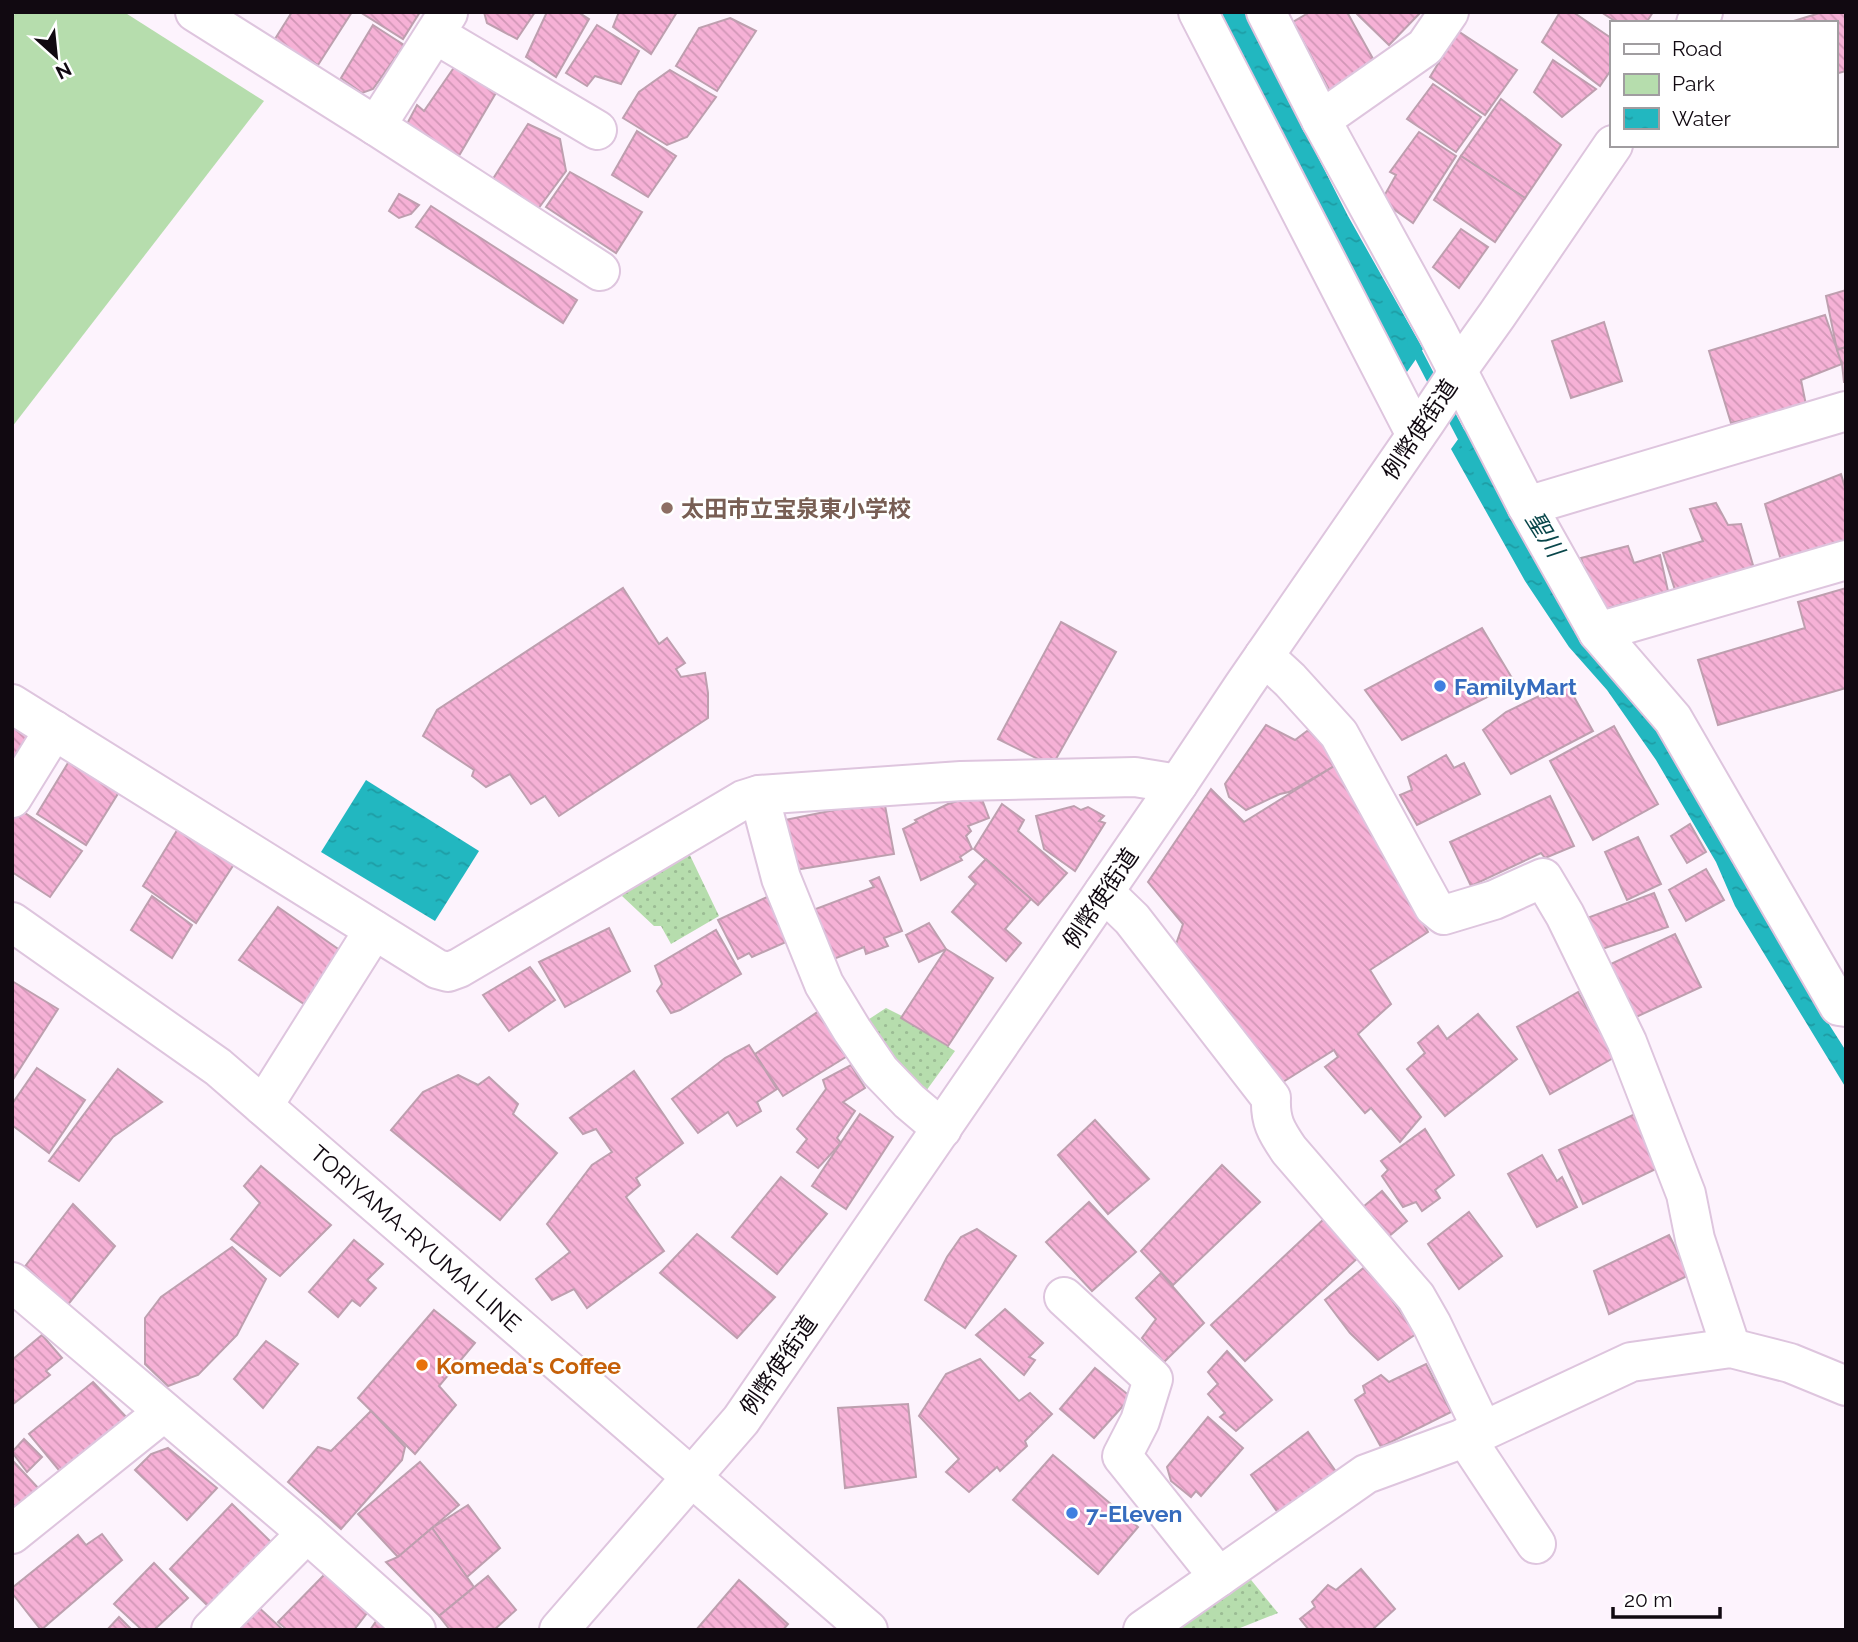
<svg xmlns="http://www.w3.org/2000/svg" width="1858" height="1642" font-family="Raleway,'Noto Sans JP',sans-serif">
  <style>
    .park { fill: #b6ddad }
    .garden { fill: url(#garden-dots) }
    .water { fill: url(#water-ripples) }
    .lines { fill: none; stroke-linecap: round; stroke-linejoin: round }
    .stream { stroke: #22b7c0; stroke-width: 10 }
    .building { fill: url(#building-back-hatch); stroke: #be9faf; stroke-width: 2 }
    .minor-casing { stroke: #dec5de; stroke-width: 42 }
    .major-casing { stroke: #dec5de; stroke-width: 42 }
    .minor { stroke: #fff; stroke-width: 38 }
    .major { stroke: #fff; stroke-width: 38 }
    .education-dot { fill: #8d6e63; stroke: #fff; stroke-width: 2.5 }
    .shop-dot { fill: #3f7fe0; stroke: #fff; stroke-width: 2.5 }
    .food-dot { fill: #e8710a; stroke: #fff; stroke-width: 2.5 }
    .labels { text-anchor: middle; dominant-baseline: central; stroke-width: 5; stroke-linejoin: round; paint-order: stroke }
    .street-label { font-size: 23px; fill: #110911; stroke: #fff }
    .education-label { font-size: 23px; font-weight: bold; fill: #785e54; stroke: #fff; text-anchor: start }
    .shop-label { font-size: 23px; font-weight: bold; fill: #366cbe; stroke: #fff; text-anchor: start }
    .food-label { font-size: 23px; font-weight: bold; fill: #c56008; stroke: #fff; text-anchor: start }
    .water-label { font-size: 24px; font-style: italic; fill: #08464a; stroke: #fff }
  </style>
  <defs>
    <pattern id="garden-dots" width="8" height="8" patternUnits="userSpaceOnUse" patternTransform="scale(1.75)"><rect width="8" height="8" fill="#b6ddad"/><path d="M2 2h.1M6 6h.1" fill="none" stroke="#9bbc94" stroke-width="1.8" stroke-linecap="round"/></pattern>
    <pattern id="water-ripples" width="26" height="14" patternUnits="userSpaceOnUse" patternTransform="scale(1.75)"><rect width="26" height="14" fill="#22b7c0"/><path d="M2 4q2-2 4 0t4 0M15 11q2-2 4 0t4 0" fill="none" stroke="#1e9ca4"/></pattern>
    <pattern id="building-back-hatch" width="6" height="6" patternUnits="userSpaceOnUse" patternTransform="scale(1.75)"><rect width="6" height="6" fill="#f6b1d6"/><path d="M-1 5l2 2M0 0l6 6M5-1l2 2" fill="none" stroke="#d297b7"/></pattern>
  </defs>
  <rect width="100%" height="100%" fill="#fdf3fd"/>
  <path class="park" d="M16,12H124L264,101L12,427V18Z"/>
  <g class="garden">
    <path d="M686,847L719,916L671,944L661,926H654L622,896L630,885Z"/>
    <path d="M886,1008L902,1016L901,1018L955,1051L921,1098L857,1027Z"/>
    <path d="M1243,1570L1278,1613L1235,1630H1161Z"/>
  </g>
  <g class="water">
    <path d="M1218,12H1244L1348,216L1423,349L1400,382Z"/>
    <path d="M1469,424L1627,683L1736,852L1804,985L1846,1051V1088L1735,906L1716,862L1656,760L1607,690L1569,647L1525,581L1451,449Z"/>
    <path d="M366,780L479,851L435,921L321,852Z"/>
  </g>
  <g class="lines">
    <g class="stream">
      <path d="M1412,342L1437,390"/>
      <path d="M1445,404L1467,446"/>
    </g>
  </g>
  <g class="building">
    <path d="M292,12H352L318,65L273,42Z"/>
    <path d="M360,12H420L403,39Z"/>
    <path d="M484,12H535L517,39L487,23Z"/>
    <path d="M547,12H578L589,19L556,77L526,57Z"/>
    <path d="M619,12H677L651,54L613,27Z"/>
    <path d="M1310,12H1347L1377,66L1332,95L1293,22Z"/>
    <path d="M1358,12H1421L1389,45L1357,14Z"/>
    <path d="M1560,12H1573L1611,38V70L1600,86L1542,42Z"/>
    <path d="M1601,12H1653L1646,23H1618Z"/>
    <path d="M1823,12H1846V71L1835,74V23H1787Z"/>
    <path d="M730,18L756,31L717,91L676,66L699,28Z"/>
    <path d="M373,25L404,45L373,89L362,93L341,78Z"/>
    <path d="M597,25L639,51L621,84L595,76L587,86L566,73Z"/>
    <path d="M1458,31L1517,70L1485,115L1430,77Z"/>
    <path d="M1553,60L1596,89L1562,117L1534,92Z"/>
    <path d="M455,66L497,91L457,159L411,130L408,122L417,105L424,111Z"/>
    <path d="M670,70L716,97L687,137L667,145L623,118L639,92Z"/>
    <path d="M1433,84L1481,117L1456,152L1407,119Z"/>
    <path d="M1501,99L1561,145L1525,198L1461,156Z"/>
    <path d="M528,124L560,139L566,171L538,209L491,182Z"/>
    <path d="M637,131L676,156L648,197L612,175Z"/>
    <path d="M1419,132L1456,156L1413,223L1392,208L1383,198L1396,175L1390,172Z"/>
    <path d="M1461,156L1525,198L1495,242L1434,200Z"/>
    <path d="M570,172L642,212L616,253L546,207Z"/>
    <path d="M399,194L419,205L411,214L399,218L389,211Z"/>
    <path d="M431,206L577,300L563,323L416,227Z"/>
    <path d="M1461,229L1488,247L1459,288L1433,267Z"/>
    <path d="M1846,290V347L1837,350L1826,296Z"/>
    <path d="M1825,315L1842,364L1801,380L1806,405L1731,423L1709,351Z"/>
    <path d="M1604,322L1622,381L1571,398L1552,341Z"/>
    <path d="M1846,347V382H1844L1842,364L1837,350Z"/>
    <path d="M1841,474L1846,491V541L1816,554L1782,564L1765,504Z"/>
    <path d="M1716,503L1728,525L1741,524L1755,572L1676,593L1663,553L1703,541L1690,509Z"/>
    <path d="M1628,546L1634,563L1660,555L1668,591L1598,611L1581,558Z"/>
    <path d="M623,588L659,644L667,638L685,663L676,669L681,677L705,673L708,693V718L559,816L545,796L531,804L510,774L486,787L472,776L474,770L423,736L437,710Z"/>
    <path d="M1846,588V688L1718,725L1698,660L1805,628L1798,602Z"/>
    <path d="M1061,622L1116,652L1052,766L998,739Z"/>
    <path d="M1482,628L1515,683L1402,740L1365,690Z"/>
    <path d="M1568,686L1593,731L1511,774L1483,730L1506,712L1539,696L1544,698Z"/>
    <path d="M12,724L36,738L12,774Z"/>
    <path d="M1266,725L1295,740L1307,731L1313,732L1326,743L1336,765L1289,792L1280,794L1246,810L1229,797L1225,784Z"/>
    <path d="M1614,726L1658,804L1593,840L1550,761Z"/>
    <path d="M1446,755L1454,768L1464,763L1480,794L1417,825L1400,795L1412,790L1408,777Z"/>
    <path d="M71,758L119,792L86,845L37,814Z"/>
    <path d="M1336,765L1428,932L1370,970L1391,1004L1358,1034L1421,1117L1400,1142L1371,1108L1365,1113L1325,1067L1338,1057L1334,1050L1275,1087L1173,953L1183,924L1148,882L1211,789L1244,822Z"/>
    <path d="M980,794L989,818L968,826L971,831L966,836L972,849L960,857L962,860L921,880L903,829L917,822L915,820L948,804Z"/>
    <path d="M1550,796L1574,846L1545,858L1541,853L1471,886L1450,842Z"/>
    <path d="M884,800L894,854L788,871L780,821Z"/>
    <path d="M1002,804L1024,820L1018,831L1067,873L1038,905L974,849Z"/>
    <path d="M1074,806L1081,810L1088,807L1104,816L1099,821L1105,823L1075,871L1044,849L1036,816Z"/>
    <path d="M16,807L82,851L50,897L12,872V813Z"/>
    <path d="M1690,824L1706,852L1687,863L1671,836Z"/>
    <path d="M179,827L238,858L196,923L143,886Z"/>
    <path d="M1638,837L1661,884L1627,900L1605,852Z"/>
    <path d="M986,859L1031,899L1005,929L1021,943L1006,961L952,912L976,884L969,877Z"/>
    <path d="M1706,869L1724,900L1686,921L1669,890Z"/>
    <path d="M879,877L902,931L884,938L888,946L866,954L864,947L826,962L805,913L874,887L870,881Z"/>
    <path d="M1654,893L1668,927L1590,953L1579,921Z"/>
    <path d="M152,896L192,925L172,958L131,930Z"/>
    <path d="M769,896L786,942L752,957L749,953L738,959L718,920Z"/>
    <path d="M278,907L341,951L304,1004L239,960Z"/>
    <path d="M929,923L946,949L919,962L906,935Z"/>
    <path d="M609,928L630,971L565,1007L539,962Z"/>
    <path d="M716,930L741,974L680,1010L671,1013L657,991L662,984L655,966Z"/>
    <path d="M1675,934L1701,987L1623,1023L1598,970Z"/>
    <path d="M946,949L993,978L948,1046L901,1018Z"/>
    <path d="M530,967L555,1000L509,1031L483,995Z"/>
    <path d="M12,981L58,1009L12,1081Z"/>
    <path d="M1578,992L1615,1057L1550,1094L1517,1027Z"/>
    <path d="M819,1011L849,1055L783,1096L755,1054Z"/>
    <path d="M1478,1014L1517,1059L1445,1116L1407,1069L1425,1053L1418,1043L1438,1026L1447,1039Z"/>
    <path d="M749,1045L777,1089L757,1102L761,1111L737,1126L728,1112L698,1133L672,1099L725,1058Z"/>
    <path d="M851,1065L865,1088L843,1102L855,1111L837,1138L841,1143L818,1168L797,1152L807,1139L797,1129L826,1089L823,1080Z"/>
    <path d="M37,1068L85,1100L49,1153L12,1125V1104Z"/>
    <path d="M118,1069L162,1102L113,1137L79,1181L49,1161Z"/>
    <path d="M634,1071L683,1143L636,1178L640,1185L626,1197L664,1251L587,1308L574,1289L552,1300L536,1279L570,1252L547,1224L592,1165L612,1152L596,1129L583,1134L570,1118Z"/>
    <path d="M458,1075L478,1085L489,1077L518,1104L513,1114L557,1153L500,1220L391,1130L423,1092Z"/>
    <path d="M1637,1113L1664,1165L1583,1204L1559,1150Z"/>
    <path d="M860,1114L893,1137L846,1209L812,1186Z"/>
    <path d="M1095,1120L1149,1179L1108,1214L1058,1155Z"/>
    <path d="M1425,1129L1454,1175L1435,1190L1440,1198L1422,1211L1416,1202L1403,1207L1382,1176L1388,1170L1381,1161Z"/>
    <path d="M1542,1155L1557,1181L1562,1177L1577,1207L1537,1227L1508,1174Z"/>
    <path d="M1222,1165L1260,1202L1173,1285L1141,1251Z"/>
    <path d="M261,1166L331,1225L280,1276L231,1239L260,1203L244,1186Z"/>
    <path d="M781,1177L827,1214L777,1274L732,1237Z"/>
    <path d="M1382,1191L1407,1221L1382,1242L1357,1212Z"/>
    <path d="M1089,1202L1136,1252L1092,1291L1046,1242Z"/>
    <path d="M73,1204L115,1246L66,1307L23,1269Z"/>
    <path d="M1469,1212L1502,1256L1459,1289L1428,1244Z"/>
    <path d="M1325,1218L1360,1256L1245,1361L1211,1325Z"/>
    <path d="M977,1229L1016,1256L965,1328L925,1300L947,1257L961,1237Z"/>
    <path d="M697,1234L775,1297L737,1338L660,1273Z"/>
    <path d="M1669,1235L1689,1275L1609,1314L1594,1271Z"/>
    <path d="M354,1240L383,1264L367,1280L376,1288L360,1306L352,1300L338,1317L309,1292Z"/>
    <path d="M232,1247L266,1279L237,1335L198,1375L168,1386L145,1364V1318L161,1297Z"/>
    <path d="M1367,1265L1416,1334L1378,1360L1350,1333L1325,1300Z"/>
    <path d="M1161,1273L1204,1323L1164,1362L1142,1338L1156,1319L1136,1298Z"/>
    <path d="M1005,1309L1043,1343L1029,1357L1035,1360L1024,1375L976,1335Z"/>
    <path d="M434,1310L475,1343L439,1386L456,1405L415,1454L358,1398Z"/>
    <path d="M42,1335L62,1358L46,1371L50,1375L12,1405V1360Z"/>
    <path d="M266,1341L298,1364L263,1408L234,1379Z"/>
    <path d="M1227,1351L1272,1400L1236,1431L1220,1417L1225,1413L1208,1394L1218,1384L1208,1372Z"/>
    <path d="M980,1359L1019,1401L1030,1393L1052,1414L1025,1441L1027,1446L1000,1471L997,1467L969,1492L946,1472L959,1459L919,1416L946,1374Z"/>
    <path d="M1426,1364L1451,1412L1381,1447L1355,1400L1365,1393L1363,1386L1381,1375L1389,1382Z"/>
    <path d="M1095,1368L1131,1397L1094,1438L1060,1409Z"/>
    <path d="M93,1382L129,1420L63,1475L29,1434Z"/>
    <path d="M908,1404L916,1477L845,1488L838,1408Z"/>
    <path d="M371,1411L405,1447L402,1460L341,1529L288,1482L318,1447L331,1451Z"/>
    <path d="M1208,1417L1243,1448L1201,1496L1196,1491L1191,1497L1171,1481L1167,1467Z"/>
    <path d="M1308,1432L1337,1473L1279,1514L1251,1475Z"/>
    <path d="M24,1439L42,1457L27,1472L12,1452Z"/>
    <path d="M168,1448L217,1488L187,1520L135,1470L151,1454Z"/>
    <path d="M1053,1455L1138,1527L1098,1574L1013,1500Z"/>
    <path d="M12,1460L39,1489L12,1510Z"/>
    <path d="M420,1462L459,1505L398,1557L358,1514Z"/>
    <path d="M232,1504L273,1544L208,1606L170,1569Z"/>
    <path d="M468,1505L500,1548L467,1577L432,1528Z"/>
    <path d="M432,1528L474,1587L439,1616L386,1562L398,1557Z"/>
    <path d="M102,1534L122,1560L41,1630L12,1593V1588L78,1535L86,1545Z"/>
    <path d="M154,1563L188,1598L154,1630H142L114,1604Z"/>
    <path d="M1361,1569L1395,1609L1372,1630H1309L1300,1619L1315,1607L1312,1602L1328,1585L1336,1590Z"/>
    <path d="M328,1571L370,1609L354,1630H287L278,1622Z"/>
    <path d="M488,1576L516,1610L494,1630H450L439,1616Z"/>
    <path d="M739,1580L788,1624L783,1630H696Z"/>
    <path d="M255,1604L283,1630H228Z"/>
    <path d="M119,1617L132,1630H107Z"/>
    <path d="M379,1617L394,1630H370Z"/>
  </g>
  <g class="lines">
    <defs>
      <g id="minor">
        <path d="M195,12L376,126L600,271"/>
        <path d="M1198,12L1416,435"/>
        <path d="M1266,12L1321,120L1437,331L1527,506L1598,632L1673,719L1839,1006L1846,1007"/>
        <path d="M435,34L597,130"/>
        <path d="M1321,120L1425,47L1449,12"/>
        <path d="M376,126L448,13"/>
        <path d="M1527,506L1846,411"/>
        <path d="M1598,632L1846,560"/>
        <path d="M1264,656L1290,680L1339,734L1434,907L1444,915L1494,900L1543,878L1565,915L1627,1042L1686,1194L1695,1239L1731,1348"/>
        <path d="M12,704L437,969L448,972L459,968L743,800L759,795L961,781L1135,777L1178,784"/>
        <path d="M759,795L781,878L824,984L852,1030L880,1071L909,1101L942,1129"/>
        <path d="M12,798L54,730"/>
        <path d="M1104,892L1132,919L1271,1098C1270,1121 1276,1131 1289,1150L1416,1297L1432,1325L1483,1431"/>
        <path d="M263,1106L374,930"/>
        <path d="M12,1282L307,1533L416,1630"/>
        <path d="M1064,1297L1153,1379L1140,1421L1122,1456L1219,1577"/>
        <path d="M1465,1437L1536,1544"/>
        <path d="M12,1534L164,1412"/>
        <path d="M211,1630L307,1533"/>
        <path d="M1143,1630L1366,1474L1483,1431L1631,1362L1731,1348L1790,1363L1846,1386"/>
      </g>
      <g id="major">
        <path d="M1696,23L1703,12"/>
        <path d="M12,922L218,1067L868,1630"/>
        <path d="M559,1630L741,1420L1178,784L1244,685L1426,421L1452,382L1457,371L1497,315L1613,145"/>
      </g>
    </defs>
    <use href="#minor" class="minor-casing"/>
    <use href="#major" class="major-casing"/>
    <use href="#minor" class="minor"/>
    <use href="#major" class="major"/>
  </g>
  <circle class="education-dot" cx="667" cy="508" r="7"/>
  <g class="shop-dot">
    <circle cx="1440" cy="686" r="7"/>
    <circle cx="1072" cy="1513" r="7"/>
  </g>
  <circle class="food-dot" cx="422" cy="1365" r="7"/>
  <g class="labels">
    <g class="street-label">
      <text transform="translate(1419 429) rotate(-56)">例幣使街道</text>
      <text transform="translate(1100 898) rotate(-56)">例幣使街道</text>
      <text transform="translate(416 1238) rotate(41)">TORIYAMA-RYUMAI LINE</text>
      <text transform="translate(778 1365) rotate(-55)">例幣使街道</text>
    </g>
    <g class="education-label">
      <text x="681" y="508">太田市立宝泉東小学校</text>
    </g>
    <g class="shop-label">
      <text x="1454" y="686">FamilyMart</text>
      <text x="1086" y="1513">7-Eleven</text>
    </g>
    <g class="food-label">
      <text x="436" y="1365">Komeda's Coffee</text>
    </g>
    <g class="water-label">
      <text transform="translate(1545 534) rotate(58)">聖川</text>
    </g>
  </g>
  <rect width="1858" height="1642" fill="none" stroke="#110911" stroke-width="28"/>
  <rect x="1610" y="21" width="228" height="126" fill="#ffffff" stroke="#a09da0" stroke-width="2"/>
  <rect x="1624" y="44" width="35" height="10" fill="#ffffff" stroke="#a09da0" stroke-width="2"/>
  <text x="1672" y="56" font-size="21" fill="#110911">Road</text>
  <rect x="1624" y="74" width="35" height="21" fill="#b6ddad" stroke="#a09da0" stroke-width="2"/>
  <text x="1672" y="91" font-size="21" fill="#110911">Park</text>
  <rect x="1624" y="108" width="35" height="21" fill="url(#water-ripples)" stroke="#a09da0" stroke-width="2"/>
  <text x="1672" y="126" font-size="21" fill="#110911">Water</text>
  <g transform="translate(56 56) rotate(153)" stroke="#ffffff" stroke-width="5" paint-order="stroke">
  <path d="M0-5L12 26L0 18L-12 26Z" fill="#110911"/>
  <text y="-10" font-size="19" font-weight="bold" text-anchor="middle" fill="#110911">N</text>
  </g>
  <path d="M1613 1607v10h107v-10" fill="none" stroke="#110911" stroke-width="3.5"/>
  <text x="1624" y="1607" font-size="21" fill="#110911" stroke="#ffffff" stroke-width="5" paint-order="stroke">20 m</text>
</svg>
